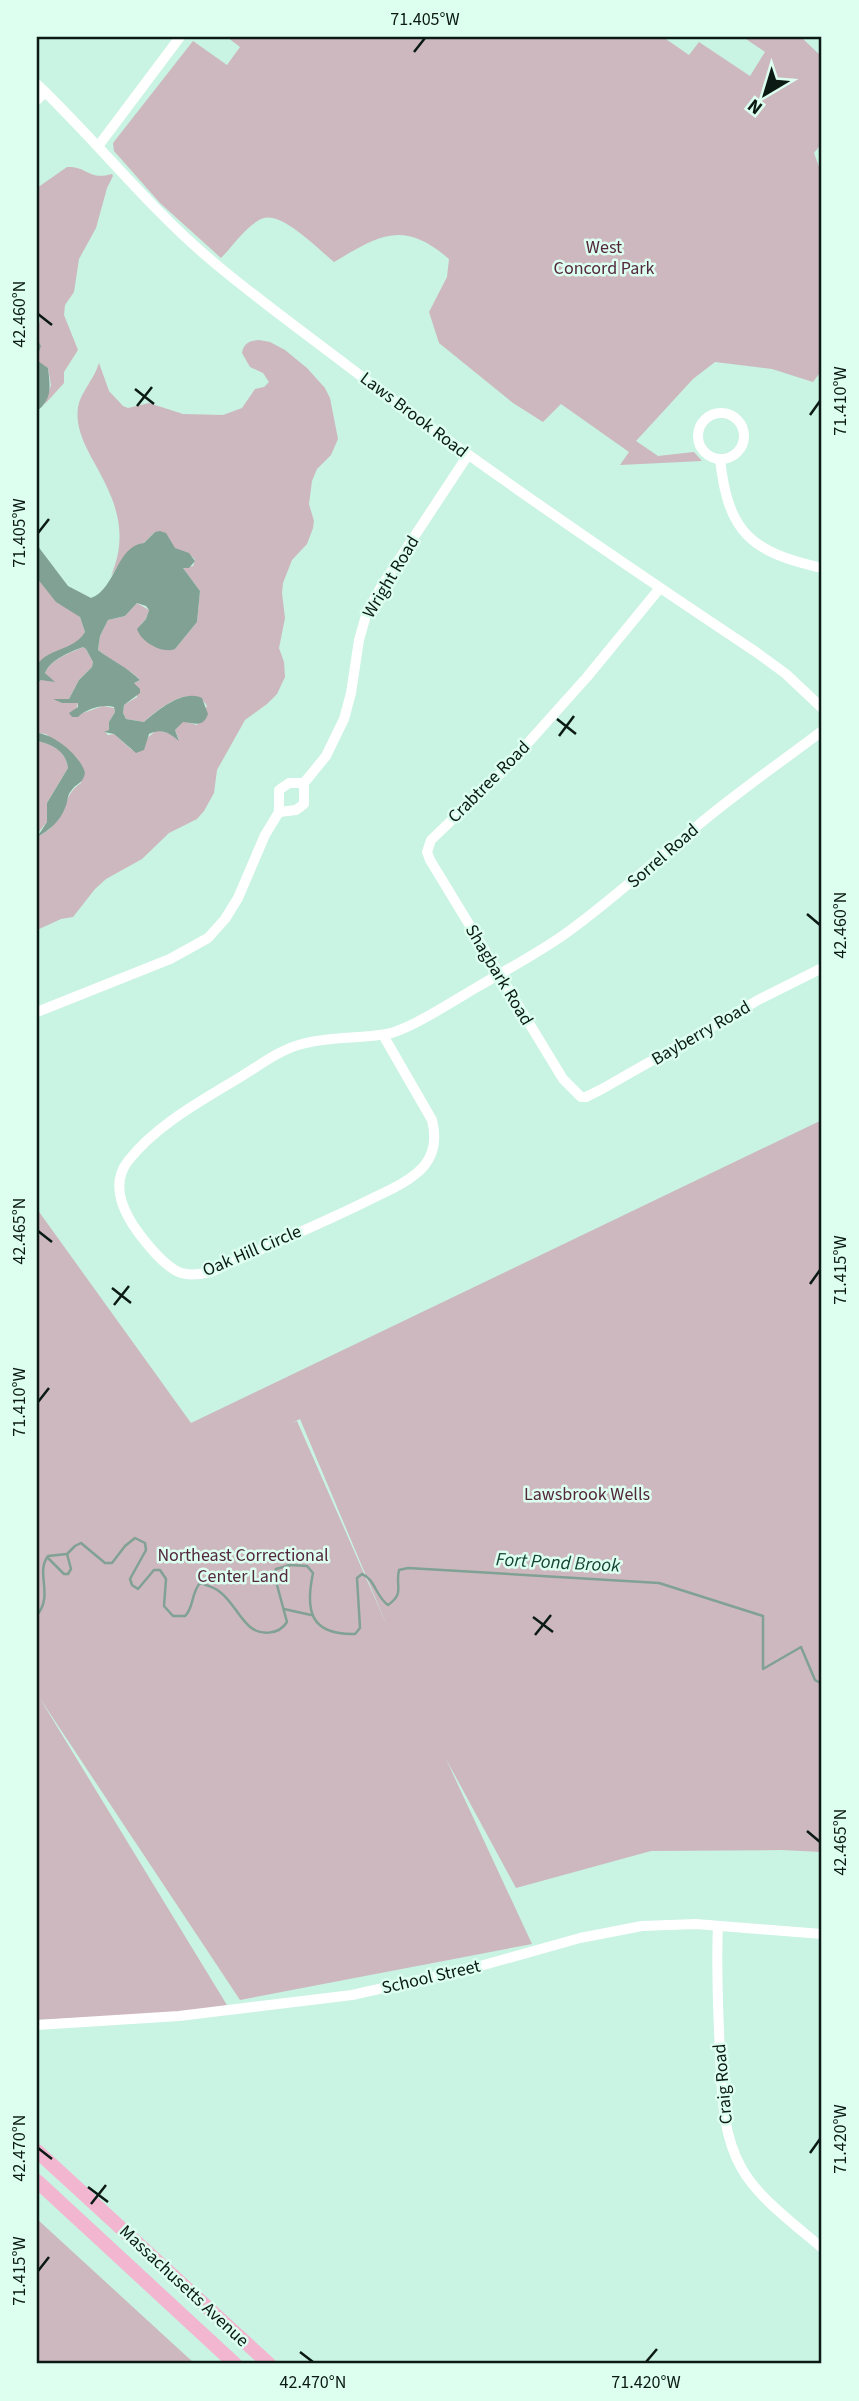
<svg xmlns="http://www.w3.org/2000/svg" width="859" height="2401" font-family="'Source Sans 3',sans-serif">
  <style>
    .green { fill: #cdb8c0; fill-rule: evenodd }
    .water { fill: #80a194 }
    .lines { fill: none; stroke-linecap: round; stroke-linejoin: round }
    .stream { stroke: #80a194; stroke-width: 2.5 }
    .minor { stroke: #fff; stroke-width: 10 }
    .highway { stroke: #f3b6d1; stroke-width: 14 }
    .ticks { fill: none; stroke: #0b1a14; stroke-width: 2.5 }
    .labels { text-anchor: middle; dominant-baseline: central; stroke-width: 5; stroke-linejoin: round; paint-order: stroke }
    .park-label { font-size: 18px; fill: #54273d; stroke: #ddfff0 }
    .street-label { font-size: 18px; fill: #0b1a14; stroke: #ddfff0 }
    .water-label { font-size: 19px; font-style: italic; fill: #144334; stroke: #ddfff0 }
    .neatline { fill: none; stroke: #0b1a14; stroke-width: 2.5 }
    .ticks-label { font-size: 18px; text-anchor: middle; fill: #0b1a14 }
  </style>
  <rect width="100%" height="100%" fill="#c9f3e2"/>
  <g class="green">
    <path d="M227,37H663L689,55L699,42L750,76L765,52L743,37H801L822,57V143L814,153L822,175V370L813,382L772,369L715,362L693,379L636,441L658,456L694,452L702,461L620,465L629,452L561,404L543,422L513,403L439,343L429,312L447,277L449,259C404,220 381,234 334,262C318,249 280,209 261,219C245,227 233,246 221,258L160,203L114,151L113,143L193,41L227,65L240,47Z"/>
    <path d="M67,167C88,166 88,181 112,174L113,176L107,188L96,228L79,259L74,292L65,305L64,315L78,350L64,372V383L45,404L51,385L48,368L38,362L37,333L40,320L37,299V188Z"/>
    <path d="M259,340L270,342L285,350L307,368L325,388L330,398L338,439L331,455L317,469L312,481L309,504L314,521L313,528L307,544L292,560L283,583L282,593L285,618L279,648L284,662L285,677L277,694L267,704L245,720L217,770L214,793L204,811L197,819L169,833L142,859L106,879L95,889L73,917L61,919L37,930V837C69,822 59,797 81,783L77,758L46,734L37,733V684L41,680H48V676L45,673C51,659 70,653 83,647L86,649L93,662L92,667L79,680L69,699H56L62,703H78L76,710L80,714L103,706L114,708L115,712L109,722V731L105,732L108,735L114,734L132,750L157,730L168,733L179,740L175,730L183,721L197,725L207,706C193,681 158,709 144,722L126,719L123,713L124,705L137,697L134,683L140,680C132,671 125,670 116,664C110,659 104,654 98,650L100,636L108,620L125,616L137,603L149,610L146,619L141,624L175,649L197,622L200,591L183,568L193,566L195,560C189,552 182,552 174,548C168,544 161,537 155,532L144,543L124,557L111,576C125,543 121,515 105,483C94,459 74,435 78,407C80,393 95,378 99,363L109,391L123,406L128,408L149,403L183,414L223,415L242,408L255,389L264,387L269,382L263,373L250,367L242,353C244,343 249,341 259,340Z"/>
    <path d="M37,578L80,617L85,632C75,651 51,651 37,666Z"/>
    <path d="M37,741C53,744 66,751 68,768L47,803V822L37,834Z"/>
    <path d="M822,1120V1852L781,1850L651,1851L516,1888L446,1759L532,1944L240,2000L39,1697L230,2010L37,2020V1209L191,1423ZM300,1419L388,1628L297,1421L292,1423Z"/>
    <path d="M37,2219L195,2364H37Z"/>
  </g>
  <g class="water">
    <path d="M37,339L41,346L37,357L38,361L48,368C50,386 53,399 37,411Z"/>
    <path d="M160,531L166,533L175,548L189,553L195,561L189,568H183L200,591L197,622L175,649C162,654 141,642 137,629L146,619L149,610L146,606L137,603L125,616L108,620L100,636L98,650C111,660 128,668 140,680L134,683L140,689V693L124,705L123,713L126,719L144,722C158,710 183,689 202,698L208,714C203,728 195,723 183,722L175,730L179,741C169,733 162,728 149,734L144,750L136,753L114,734L104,732L109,730V722L115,712L114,707C103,704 86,709 78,717H72L69,713L78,707V703H62L53,699H69L79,680L92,667L93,662L86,649L83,647C70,652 51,659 45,673L55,682L41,680L37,684C37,679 35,670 37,666C44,649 74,651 85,632L80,617L56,602L37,578V545L68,586L91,598C116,589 116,546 144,543L155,532Z"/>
    <path d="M37,733C54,734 81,756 85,773C83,784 76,783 71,791C67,795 68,802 65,808C60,821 49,831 37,837L47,822V803L68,768C66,751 52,744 37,741Z"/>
  </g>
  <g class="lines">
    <g class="stream">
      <path d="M48,1558L64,1574H68L71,1569L67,1554"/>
      <path d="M284,1609L311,1615"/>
      <path d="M37,1615C54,1595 35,1573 48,1556L67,1554L75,1546L81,1543L105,1563H112L125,1546L135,1538L145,1543L146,1550L130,1579L132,1585L138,1589L154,1570H160L166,1579L164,1606L173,1616H185C194,1608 191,1593 200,1583C206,1585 214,1587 220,1592C232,1601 238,1616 249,1626C260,1636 279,1635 287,1622L274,1574L276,1569L290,1565L307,1566L313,1573C305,1611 310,1635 355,1634L360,1628L357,1578L362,1574C375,1579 376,1597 388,1605C405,1593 395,1587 399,1570L408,1568L659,1583L763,1616V1669L801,1647L815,1680L822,1684"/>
    </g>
    <g class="minor">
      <path d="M37,84C97,141 148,207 211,260C257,299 306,334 353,370C484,469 619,561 756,652L786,674L822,708"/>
      <path d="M37,100L45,92"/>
      <path d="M99,145L180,37"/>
      <circle cx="721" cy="436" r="23"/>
      <path d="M720,459C728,533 751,552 822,568"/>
      <path d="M660,588L587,677L501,773L431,840L427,852L430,860L563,1079L581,1097H586L602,1089L760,999L822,968"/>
      <path d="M279,812L296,810L304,804V783L326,756L344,719L351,693L359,640L367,612L381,587L468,455"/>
      <path d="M37,1012L170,959L208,938L225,919L238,898L265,835L279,812V790L289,783H304"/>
      <path d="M383,1035L432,1120C436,1136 435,1153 424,1166C410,1182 387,1191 369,1200C317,1226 264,1247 211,1272C184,1278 175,1274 156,1254C135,1231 104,1192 128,1161C157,1124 203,1100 242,1076C260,1065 281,1049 302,1044C331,1036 358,1039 386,1034C408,1031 458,998 479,986C508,969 538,953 565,934C611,901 652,863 696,827C736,793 780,763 822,731"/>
      <path d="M718,1926C716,1969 718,2011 720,2054C722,2094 722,2134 742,2169C759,2199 797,2226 822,2248"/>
      <path d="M37,2025L179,2016L352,1995L473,1968L580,1938L642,1926L696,1924L822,1934"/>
    </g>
    <g class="highway">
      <path d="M37,2151L269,2364"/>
      <path d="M37,2181L235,2364"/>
    </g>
  </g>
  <path class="ticks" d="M414,52L425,38M38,314L52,325M135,389L154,404M137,406L152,387M810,415L820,401M38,533L49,519M557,719L576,734M559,736L574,716M807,914L820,925M38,1231L52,1242M810,1284L820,1270M112,1288L131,1303M114,1305L129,1286M38,1402L49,1388M533,1617L553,1632M535,1635L551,1615M807,1831L820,1842M38,2148L52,2159M810,2153L820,2139M88,2187L108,2202M91,2204L106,2185M38,2271L49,2257M300,2352L313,2362M646,2362L657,2349"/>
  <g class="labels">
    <g class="park-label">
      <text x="604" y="247">West<tspan x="604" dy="21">Concord Park</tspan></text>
      <text x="587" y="1494">Lawsbrook Wells</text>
      <text x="243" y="1555">Northeast Correctional<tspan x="243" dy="21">Center Land</tspan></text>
    </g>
    <g class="street-label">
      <text transform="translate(414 415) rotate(37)">Laws Brook Road</text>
      <text transform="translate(391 577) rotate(-59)">Wright Road</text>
      <text transform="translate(489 782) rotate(-45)">Crabtree Road</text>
      <text transform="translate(663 856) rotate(-41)">Sorrel Road</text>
      <text transform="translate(499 975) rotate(59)">Shagbark Road</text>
      <text transform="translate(701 1033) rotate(-30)">Bayberry Road</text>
      <text transform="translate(252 1251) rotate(-23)">Oak Hill Circle</text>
      <text transform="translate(431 1977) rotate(-13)">School Street</text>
      <text transform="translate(723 2084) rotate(-95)">Craig Road</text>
      <text transform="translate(184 2286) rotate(43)">Massachusetts Avenue</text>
    </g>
    <g class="water-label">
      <text transform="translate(558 1563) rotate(3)">Fort Pond Brook</text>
    </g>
  </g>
  <rect width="859" height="2401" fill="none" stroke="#ddfff0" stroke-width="77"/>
  <g transform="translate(765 94) rotate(218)" stroke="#ddfff0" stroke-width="5" paint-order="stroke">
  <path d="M0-5L12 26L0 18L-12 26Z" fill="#0b1a14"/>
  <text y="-10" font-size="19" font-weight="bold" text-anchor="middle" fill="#0b1a14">N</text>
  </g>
  <rect x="38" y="38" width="782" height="2324" class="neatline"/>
  <g class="ticks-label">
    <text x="425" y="25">71.405°W</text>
    <text transform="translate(19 314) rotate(-90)" y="6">42.460°N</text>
    <text transform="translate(840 401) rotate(-90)" y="6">71.410°W</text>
    <text transform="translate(19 533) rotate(-90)" y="6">71.405°W</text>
    <text transform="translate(840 925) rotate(-90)" y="6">42.460°N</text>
    <text transform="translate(19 1231) rotate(-90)" y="6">42.465°N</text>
    <text transform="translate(840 1270) rotate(-90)" y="6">71.415°W</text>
    <text transform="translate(19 1402) rotate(-90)" y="6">71.410°W</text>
    <text transform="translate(840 1842) rotate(-90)" y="6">42.465°N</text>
    <text transform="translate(840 2139) rotate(-90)" y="6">71.420°W</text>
    <text transform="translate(19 2148) rotate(-90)" y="6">42.470°N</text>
    <text transform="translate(19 2271) rotate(-90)" y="6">71.415°W</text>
    <text x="313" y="2388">42.470°N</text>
    <text x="646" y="2388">71.420°W</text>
  </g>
</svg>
